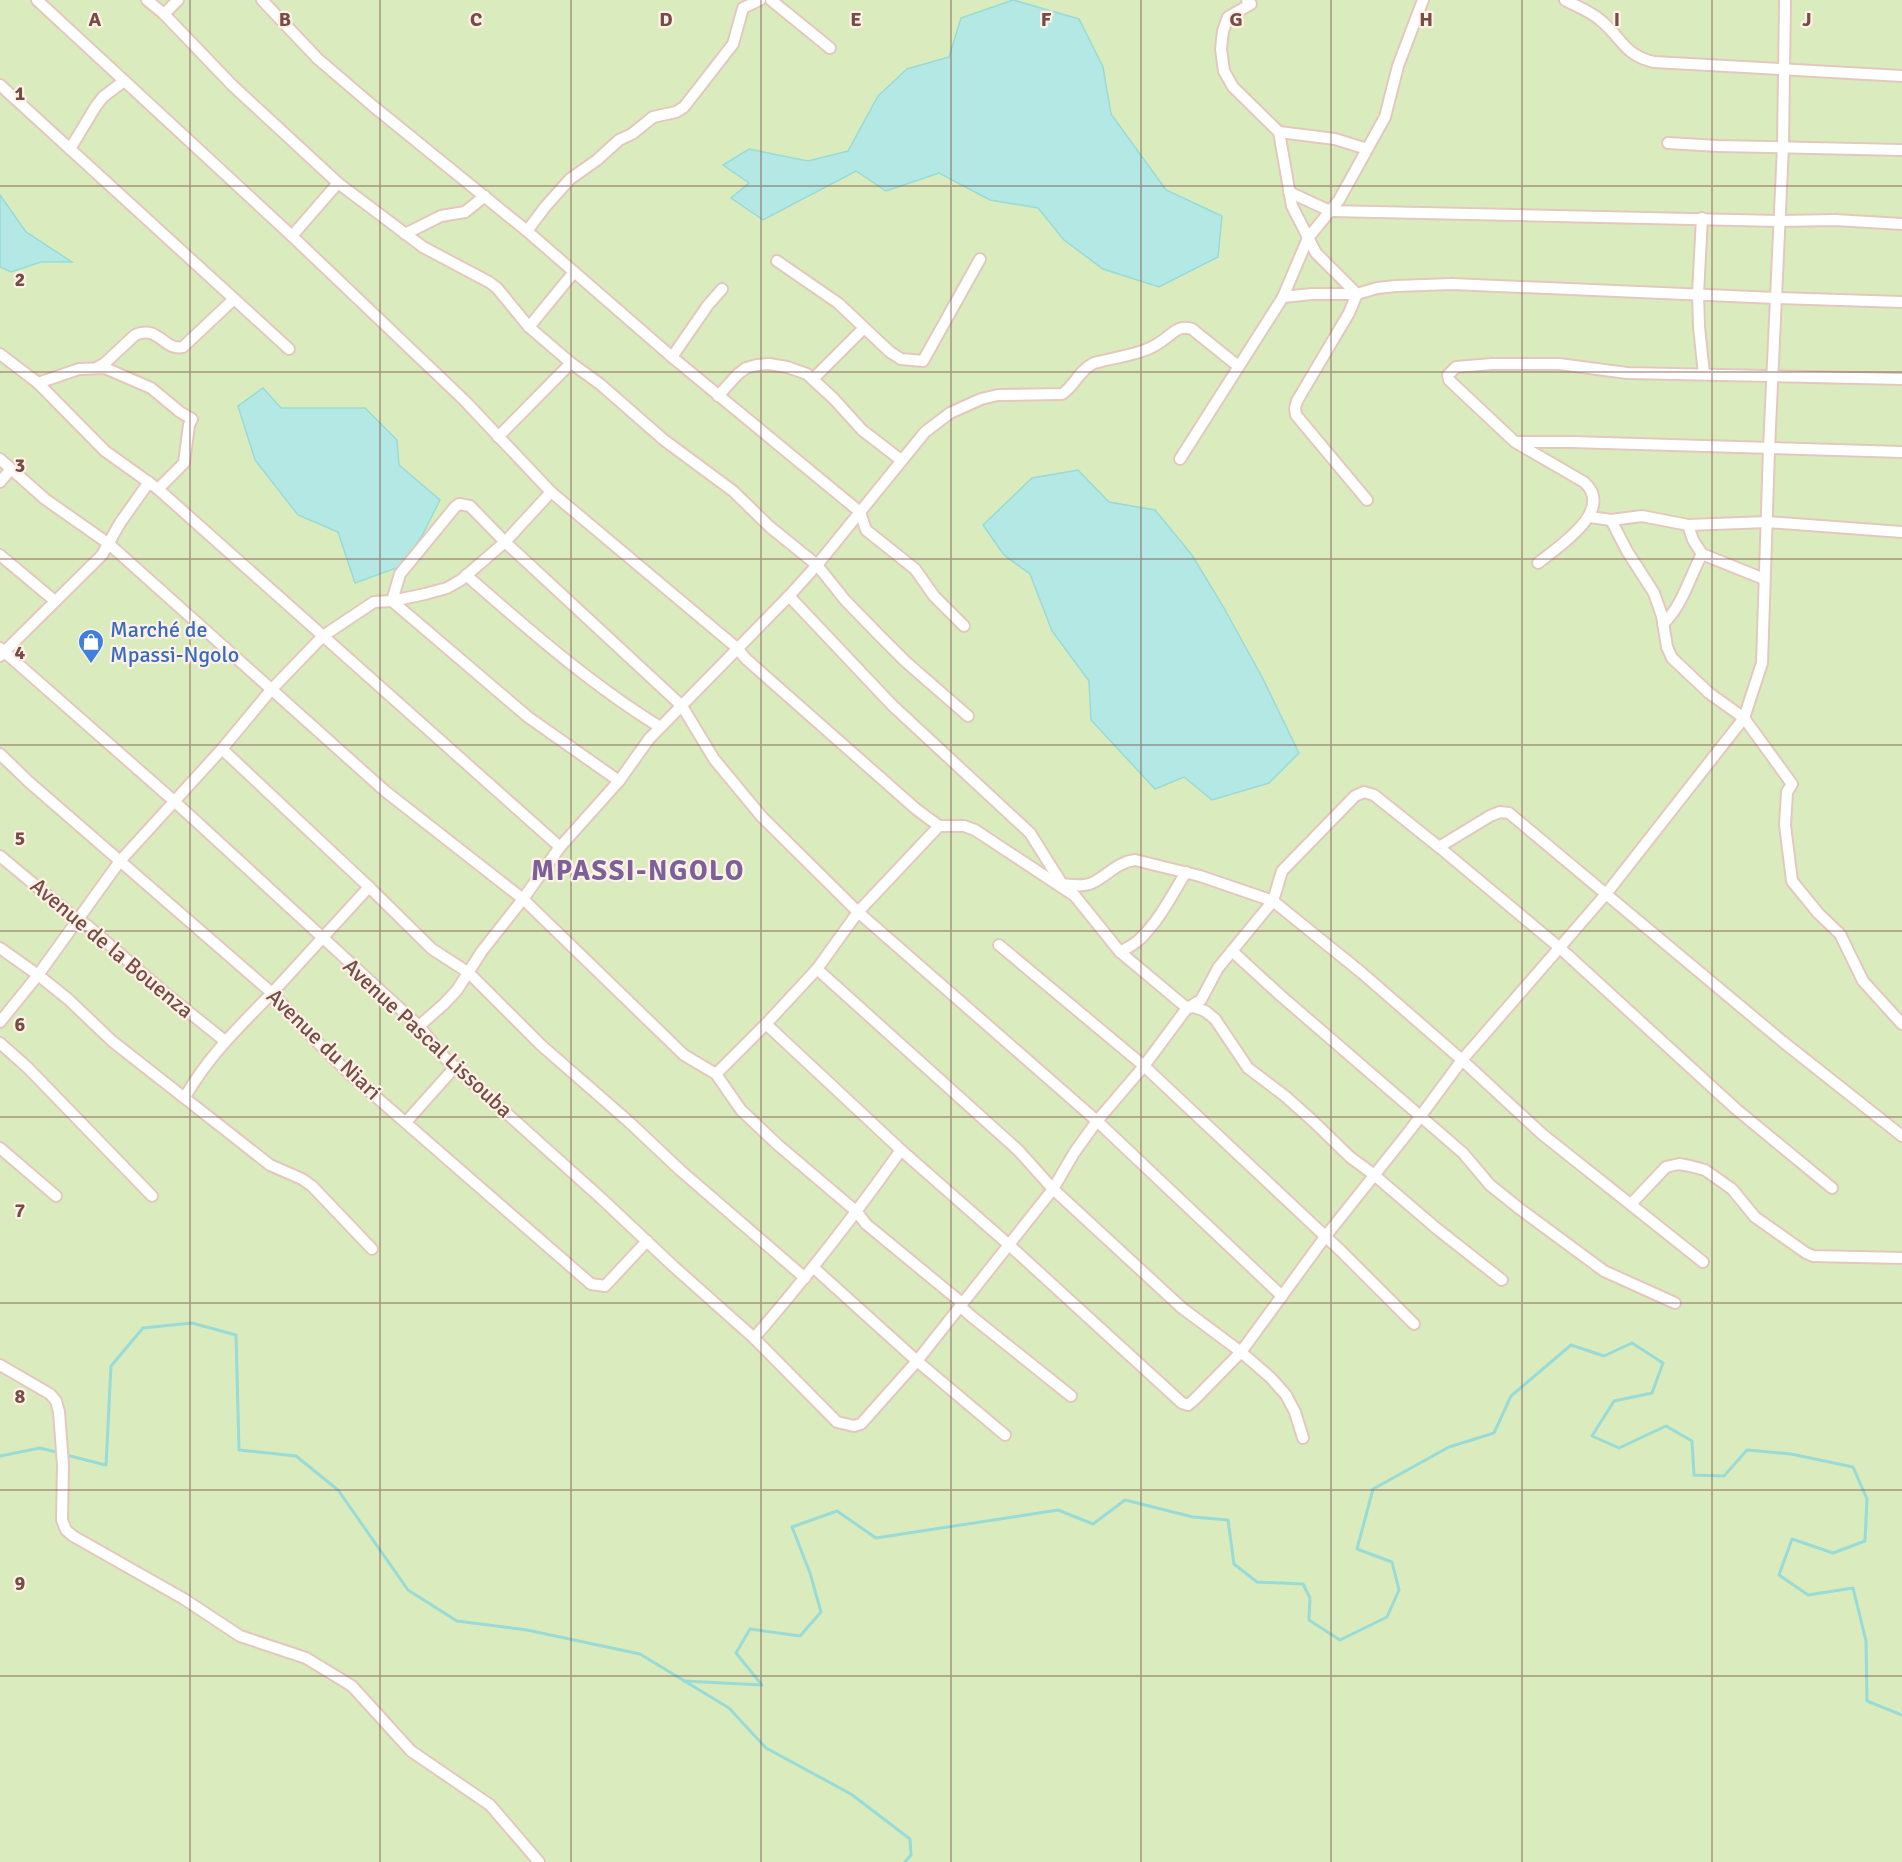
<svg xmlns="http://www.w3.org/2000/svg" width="1902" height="1862" font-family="Signika,sans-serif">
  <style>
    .green { fill: #daecbd }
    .water { fill: #b3e8e5; stroke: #98dbd7; stroke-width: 1.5 }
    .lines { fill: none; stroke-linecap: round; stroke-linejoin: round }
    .stream { stroke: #98dbd7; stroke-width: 3 }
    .minor-casing { stroke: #e4c8be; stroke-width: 14 }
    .minor { stroke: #fff; stroke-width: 10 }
    .grid { fill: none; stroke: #764d45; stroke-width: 1.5; stroke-opacity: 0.55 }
    .labels { text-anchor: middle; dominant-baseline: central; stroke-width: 4.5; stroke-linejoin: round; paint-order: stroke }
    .shop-label { font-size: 22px; fill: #366cbe; stroke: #fff1e7; text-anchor: start }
    .street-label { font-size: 22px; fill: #764d45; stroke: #fff1e7 }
    .district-label { font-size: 28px; font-weight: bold; letter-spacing: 1.5px; fill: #7b609a; stroke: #fff1e7 }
    .grid-label { font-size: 20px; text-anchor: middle; font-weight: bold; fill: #764d45; stroke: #fff1e7; stroke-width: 4.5; stroke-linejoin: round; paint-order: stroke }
  </style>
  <rect width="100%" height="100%" fill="#feecdf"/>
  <rect class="green" x="0" y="0" width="1902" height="1862"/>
  <g class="water">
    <path d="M1013,0L1079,19L1103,67L1111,114L1166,190L1222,216L1218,257L1159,287L1103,269L1064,240L1038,208L990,200L939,173L886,191L856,171L763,220L731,198L749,183L723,165L749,149L808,161L848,151L878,96L907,69L949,57L961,18Z"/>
    <path d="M0,195L26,232L72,262H41L11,272L0,267Z"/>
    <path d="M263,388L281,408H365L397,440L399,465L440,500L423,534L402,566L355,583L338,532L298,515L255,460L238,406Z"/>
    <path d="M1078,470L1109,502L1155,510L1192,555L1224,608L1262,677L1299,753L1269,783L1212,800L1184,777L1155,789L1091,720L1089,681L1052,631L1030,574L1004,555L983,525L1032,478Z"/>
  </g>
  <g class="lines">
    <g class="stream">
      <path d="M66,1455L106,1465L111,1366L143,1328L192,1323L236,1335L239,1450L296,1456L338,1490L408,1590L457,1621L527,1630L640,1654L729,1708L766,1748L851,1794L910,1839L911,1855L905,1862"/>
      <path d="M0,1456L40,1448L60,1453"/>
      <path d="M684,1681L762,1685L736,1653L750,1629L800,1636L821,1612L810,1573L792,1527L837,1511L876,1538L1058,1510L1093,1524L1125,1500L1193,1517L1228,1520L1234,1564L1257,1582L1303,1584L1310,1598L1309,1620L1340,1640L1387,1617L1399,1590L1392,1562L1357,1549L1373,1489L1449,1447L1494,1433L1511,1396L1571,1345L1604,1356L1632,1343L1663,1363L1652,1393L1614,1401L1592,1436L1619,1448L1666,1426L1692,1441L1694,1475L1724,1476L1747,1450L1791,1454L1853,1467L1867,1499L1865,1541L1833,1553L1792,1539L1779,1575L1808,1595L1853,1588L1866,1641L1867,1701L1902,1715"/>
    </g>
    <defs>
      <g id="minor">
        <path d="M37,0L292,236L464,400L551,492L737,648L746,659L916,809L939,826H964L975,830L1075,896"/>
        <path d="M147,0L164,14L232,85L338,183L423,247L489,282L497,288L529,327L571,363L600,384L664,440L733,491L770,527L817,565L845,600L877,633L906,662L968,716"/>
        <path d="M262,0L318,59L373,106L527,231L672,357L860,512L866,530L915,569L934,596L964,626"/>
        <path d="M771,0L830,48"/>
        <path d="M1247,0L1251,4L1228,17L1223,31L1221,49L1224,71L1233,87L1279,132L1292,206L1316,253L1357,294L1349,313L1297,401L1295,408L1296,415L1367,500"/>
        <path d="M1565,0C1576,6 1589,11 1599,19C1622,37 1623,55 1654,62L1902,76"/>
        <path d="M164,14L178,0"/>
        <path d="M0,85L289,349"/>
        <path d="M1279,132L1335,139L1367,149"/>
        <path d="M1668,143L1718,146L1902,150"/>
        <path d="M70,149L96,106L103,97L124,81"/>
        <path d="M1289,192L1330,211L1779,221L1835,220L1902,224"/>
        <path d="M1702,218L1698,294L1699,327L1704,374"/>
        <path d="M527,231L545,207L570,179L597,160L619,140L632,134L653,117L676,112L684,107L733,44L743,8L760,0"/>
        <path d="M405,234L441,216L465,212L485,196"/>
        <path d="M292,236L338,183"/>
        <path d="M777,261L838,303L890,352L901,359L923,361L980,259"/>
        <path d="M1283,297L1312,294H1357L1377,288L1396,286L1452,284L1776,298L1902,302"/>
        <path d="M529,327L574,272"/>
        <path d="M0,354L38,383L105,451L158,489L560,847"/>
        <path d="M672,357L708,305L722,289"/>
        <path d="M98,367L105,363L135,335C158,324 165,352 183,347L234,299"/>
        <path d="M813,379L864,328"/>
        <path d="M38,383L79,369L105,368L151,388L180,412L192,419L189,425L184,463L158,489"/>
        <path d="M718,396L738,374L746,368L757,365L769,364L787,367L807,374L834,399L862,430L901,460"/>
        <path d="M498,437L571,363"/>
        <path d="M1516,442H1571L1902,452"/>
        <path d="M0,459L45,499L109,544L385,791L523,899L684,1055L716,1074L741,1110L778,1145L857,1212L866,1224L962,1303V1308L971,1316L1071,1396"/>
        <path d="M1180,459L1283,297L1308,238L1339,200L1385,117L1398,66L1423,0"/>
        <path d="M0,482L11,469"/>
        <path d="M1590,517L1611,520L1642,516L1688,525L1693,540L1702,554L1764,579"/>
        <path d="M1611,520L1627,551L1654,593L1662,616L1667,647L1672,658L1709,693L1744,718L1792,784L1787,792L1785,825L1792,881L1818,913L1840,934L1863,981L1902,1024"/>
        <path d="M1688,525L1767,522L1902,532"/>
        <path d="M0,555L55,601"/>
        <path d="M1538,563C1558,547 1616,510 1584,482L1515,442L1449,380L1448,375L1456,367L1492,364H1559L1627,373L1902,379"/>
        <path d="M466,575C528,629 590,684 660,727"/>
        <path d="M789,596L892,705L1030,833L1062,884L1075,896L1120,952L1187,1008L1194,1007L1205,1011L1215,1019L1248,1068L1285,1096L1314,1122L1350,1157L1373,1174L1436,1228L1502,1280"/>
        <path d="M392,601L400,574L455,507L459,504L470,506L505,542L682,706L714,759L762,817L858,912L1097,1121L1282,1296"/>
        <path d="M392,601L528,717L619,781"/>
        <path d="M1663,624C1683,605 1689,578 1702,554"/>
        <path d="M0,648L174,801L419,1026L445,1058L602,1199L672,1265L754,1338L837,1422L854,1426L861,1424L917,1361L1053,1189L1074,1153L1097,1121L1144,1066L1187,1008L1201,1000L1218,968L1273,901L1282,871L1355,796L1364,792L1374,795L1439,847L1490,816L1500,812L1509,813L1782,1041L1902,1136"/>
        <path d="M0,656L102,555L120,523L149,482"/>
        <path d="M222,749L369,887L432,949L469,973L541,1045L628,1121L680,1170L805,1278"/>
        <path d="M0,754L29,782L272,993L314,1039L352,1076L591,1284L605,1286L647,1241"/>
        <path d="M1439,847L1560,948L1736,1109L1832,1188"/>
        <path d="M0,856L77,920L88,926L165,993L225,1041"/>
        <path d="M1062,884C1072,885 1083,887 1092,883C1107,876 1117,862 1135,860L1200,876L1273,901L1362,973L1462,1060L1542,1134L1703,1262"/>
        <path d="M999,945L1144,1066L1341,1251L1414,1324"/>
        <path d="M0,948L38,975L68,999L112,1041L270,1165L302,1179L312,1186L372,1249"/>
        <path d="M1232,951L1280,995L1463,1153L1490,1185L1520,1209L1604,1271L1675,1303"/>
        <path d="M1120,952C1127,948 1135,944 1140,939C1158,922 1173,894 1186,872"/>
        <path d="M817,969L858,912L939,826"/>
        <path d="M0,1022L38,975L120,861L222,749L271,690L323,636L374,602L392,601L425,594L447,588L461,580L505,542L551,492"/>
        <path d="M766,1024L901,1150L1008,1244L1182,1403L1188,1405L1194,1400L1241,1352L1325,1237L1411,1129L1462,1060L1606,894L1744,718L1762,663L1769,449L1783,146L1785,0"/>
        <path d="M419,1026L444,1004L457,990L482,951L523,899L560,847L619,781L649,739L789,596L817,565L925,432L950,413L981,399L998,395L1062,394C1075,386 1078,371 1094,363C1115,357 1141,355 1159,343C1171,336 1177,324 1192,329L1238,366"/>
        <path d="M0,1043L28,1068L152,1196"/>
        <path d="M716,1074L766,1024L817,969L1019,1151L1053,1189L1182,1308L1241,1352L1271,1378L1286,1395L1295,1412L1303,1438"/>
        <path d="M185,1097C209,1055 240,1026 273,992C305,957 337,922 369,887"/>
        <path d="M406,1122L455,1067"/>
        <path d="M0,1148L56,1196"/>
        <path d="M1631,1204L1666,1167L1679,1164L1690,1166L1705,1170L1732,1189L1755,1217L1806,1253L1813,1256L1902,1258"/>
        <path d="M814,1268L917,1361L1005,1435"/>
        <path d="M754,1338C806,1278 855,1215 901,1150"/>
        <path d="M0,1365L50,1394L56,1401L59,1412L63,1465L62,1520L66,1530L73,1536L184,1599L240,1636L306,1658L352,1686L411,1751L490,1805L539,1862"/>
      </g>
    </defs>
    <use href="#minor" class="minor-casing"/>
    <use href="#minor" class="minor"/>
  </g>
  <path class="grid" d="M190,0V1862M380,0V1862M571,0V1862M761,0V1862M951,0V1862M1141,0V1862M1331,0V1862M1522,0V1862M1712,0V1862M0,186H1902M0,372H1902M0,559H1902M0,745H1902M0,931H1902M0,1117H1902M0,1303H1902M0,1490H1902M0,1676H1902"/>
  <defs>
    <symbol id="shop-pin" viewBox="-11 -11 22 30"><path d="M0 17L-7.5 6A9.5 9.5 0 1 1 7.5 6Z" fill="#3f7fe0" stroke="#fff1e7"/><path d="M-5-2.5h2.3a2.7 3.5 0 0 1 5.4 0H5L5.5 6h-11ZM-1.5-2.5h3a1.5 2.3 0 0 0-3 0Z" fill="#fff"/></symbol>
  </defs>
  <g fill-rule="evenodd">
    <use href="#shop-pin" x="76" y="627" width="30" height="40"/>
  </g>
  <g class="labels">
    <g class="shop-label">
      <text x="110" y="629">Marché de<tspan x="110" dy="25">Mpassi-Ngolo</tspan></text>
    </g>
    <g class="street-label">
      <text transform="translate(112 948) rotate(40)">Avenue de la Bouenza</text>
      <text transform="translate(428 1038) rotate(43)">Avenue Pascal Lissouba</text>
      <text transform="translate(324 1044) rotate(44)">Avenue du Niari</text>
    </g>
    <g class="district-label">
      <text x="638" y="871">MPASSI-NGOLO</text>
    </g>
  </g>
  <g class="grid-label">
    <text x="95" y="26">A</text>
    <text x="285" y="26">B</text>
    <text x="476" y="26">C</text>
    <text x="666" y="26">D</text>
    <text x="856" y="26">E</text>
    <text x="1046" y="26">F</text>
    <text x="1236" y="26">G</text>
    <text x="1426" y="26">H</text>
    <text x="1617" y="26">I</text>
    <text x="1807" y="26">J</text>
    <text x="20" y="100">1</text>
    <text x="20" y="286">2</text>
    <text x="20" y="472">3</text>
    <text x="20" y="659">4</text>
    <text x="20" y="845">5</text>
    <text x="20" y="1031">6</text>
    <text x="20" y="1217">7</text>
    <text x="20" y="1403">8</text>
    <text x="20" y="1590">9</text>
  </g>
</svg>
